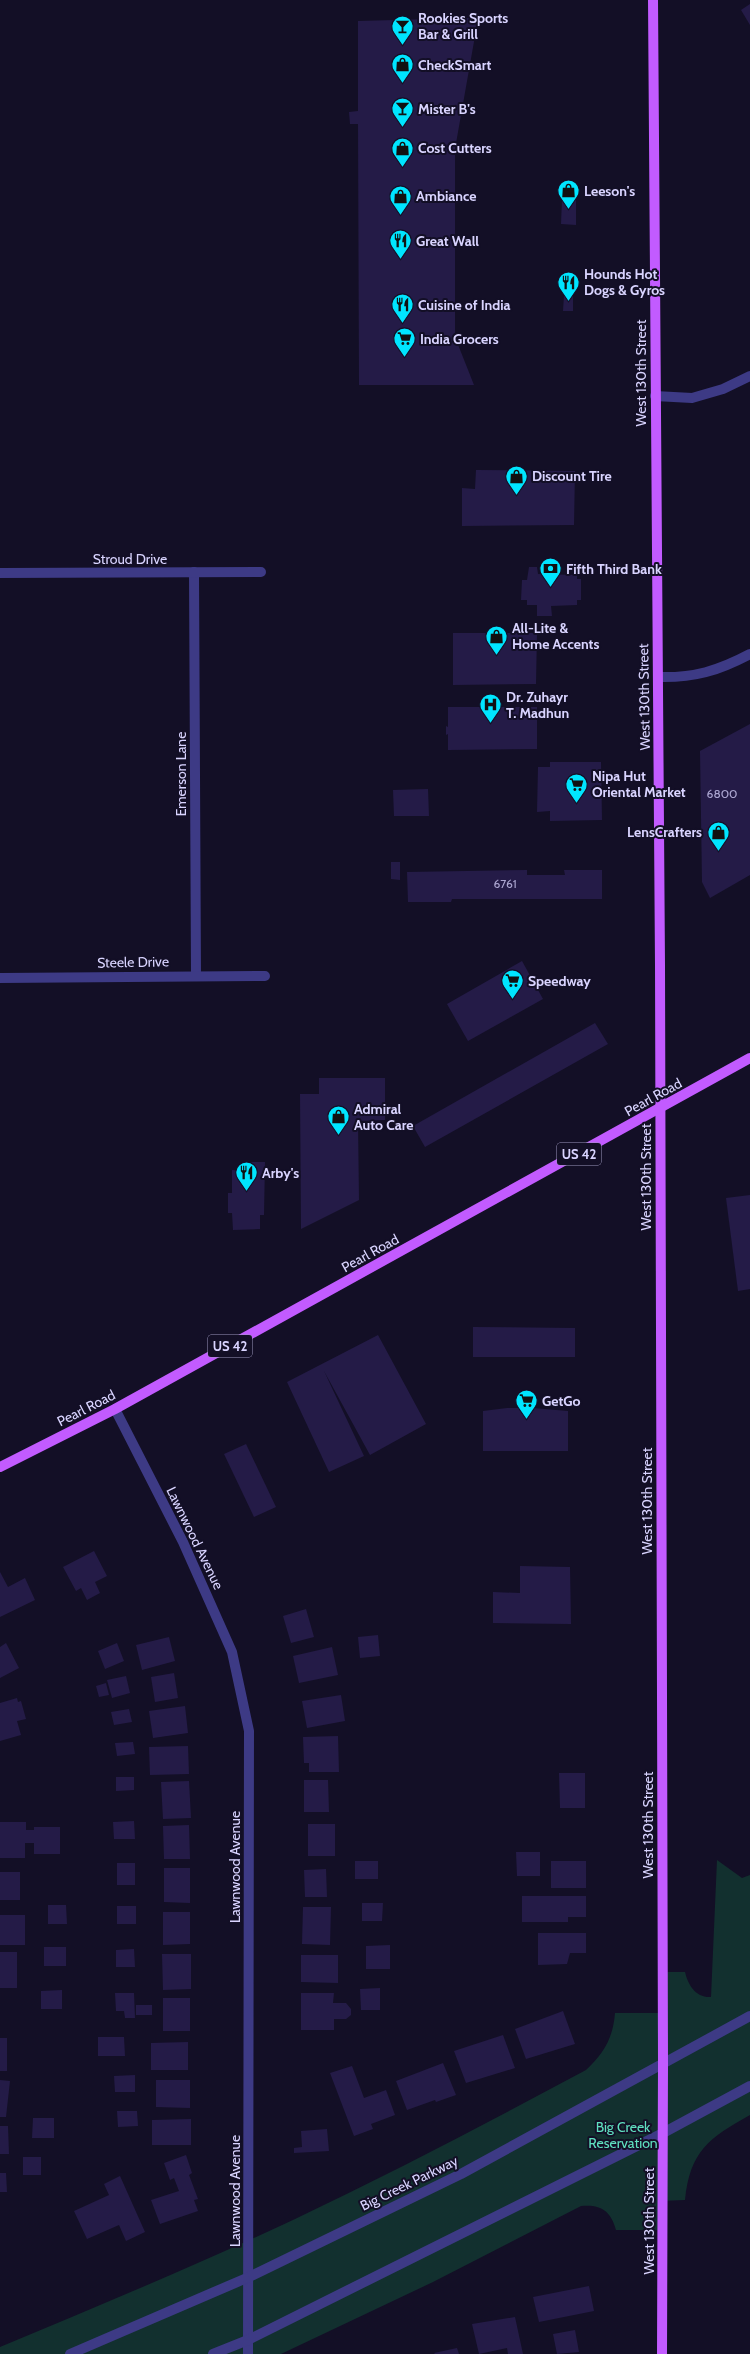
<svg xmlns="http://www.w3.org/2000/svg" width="750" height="2354" font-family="Cabin,sans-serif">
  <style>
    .green { fill: #12302f }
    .building { fill: #241b47 }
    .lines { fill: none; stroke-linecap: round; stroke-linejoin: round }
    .minor { stroke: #3d3a85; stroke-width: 10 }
    .major { stroke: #c25bff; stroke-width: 10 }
    .labels { text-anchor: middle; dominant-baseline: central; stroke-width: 4; stroke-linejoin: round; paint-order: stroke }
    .number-label { font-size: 12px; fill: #aca6d1 }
    .shield { fill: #130f26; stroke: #9e99be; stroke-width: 1 }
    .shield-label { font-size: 13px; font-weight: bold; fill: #d9d4ff }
    .poi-label { font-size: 14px; font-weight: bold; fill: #d9d4ff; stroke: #130f26; text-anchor: start }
    .street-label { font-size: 14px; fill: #d9d4ff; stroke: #130f26 }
    .park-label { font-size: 14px; fill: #5fe0c0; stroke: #130f26 }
  </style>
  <rect width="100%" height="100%" fill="#130f26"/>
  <path class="green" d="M717,1860L742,1878L750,1875V2115C709,2138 690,2151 685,2200L659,2201V2230H616C611,2211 601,2204 581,2206L433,2282L281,2354H0V2347C98,2306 197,2265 293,2220C392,2173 489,2122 586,2070C604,2053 613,2038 615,2013H658V1972H685C688,1985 696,1998 711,1997Z"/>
  <g class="building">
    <path d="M750,4V25L741,10Z"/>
    <path d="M470,18L478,19L455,149V337L474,385H359L358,124H350L349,112L358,111V21Z"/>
    <path d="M562,199L576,200V225L561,224Z"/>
    <path d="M564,295H573V311H563Z"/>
    <path d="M476,470L575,471L574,525L462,526V488L475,489Z"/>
    <path d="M529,567H537L538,574L577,575V579H581V600H577V605L551,606L552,616H537V605H527V600H521L522,580H527Z"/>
    <path d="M453,633H537L536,684L453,685Z"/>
    <path d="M448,707H537V749L448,750V734L446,735V726L448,727Z"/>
    <path d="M750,724V875L710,898L702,882L700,751Z"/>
    <path d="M550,762H601L602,820L550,821V811L537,812L538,767H550Z"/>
    <path d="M428,789L429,816H394L393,790Z"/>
    <path d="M391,862H400V880L391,879Z"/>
    <path d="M527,870V875H565L564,870H602V899H452L451,902H408L407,872Z"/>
    <path d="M522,961L543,999L468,1041L447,1004Z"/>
    <path d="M595,1023L608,1044L425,1147L413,1126Z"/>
    <path d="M319,1078H385V1120L358,1121L359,1200L301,1229L300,1094H319Z"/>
    <path d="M247,1162H265L264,1215H260V1229L233,1230L232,1213H228V1193H232V1170L246,1171Z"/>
    <path d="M750,1195V1289L738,1291L726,1198Z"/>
    <path d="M473,1327L575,1328V1357H473Z"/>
    <path d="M378,1335L426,1424L370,1455L324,1371L364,1456L329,1472L287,1382Z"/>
    <path d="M507,1408H533L568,1411V1451H483V1411Z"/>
    <path d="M246,1444L276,1507L254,1517L224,1454Z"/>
    <path d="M94,1551L107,1576L95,1582L100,1593L87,1600L81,1588L76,1591L63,1567Z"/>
    <path d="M520,1566L570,1567L571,1624L493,1623V1592L520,1593Z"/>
    <path d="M0,1572L8,1587L25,1578L35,1600L0,1617Z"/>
    <path d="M306,1609L314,1637L291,1643L283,1616Z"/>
    <path d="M378,1635L380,1656L360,1658L358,1637Z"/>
    <path d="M169,1637L175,1661L142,1670L136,1645Z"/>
    <path d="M6,1643L19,1668L0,1678V1647Z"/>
    <path d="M117,1643L124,1661L105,1669L98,1651Z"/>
    <path d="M332,1647L338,1675L299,1683L293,1656Z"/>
    <path d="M174,1673L178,1698L155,1702L151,1677Z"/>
    <path d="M126,1676L130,1693L112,1698L107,1680Z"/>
    <path d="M106,1683L109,1695L99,1697L96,1686Z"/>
    <path d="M341,1695L345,1721L307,1728L302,1701Z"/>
    <path d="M17,1698L18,1702L21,1701L26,1719L17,1721L21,1735L0,1741V1703Z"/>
    <path d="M185,1706L188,1733L153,1738L149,1711Z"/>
    <path d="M129,1709L132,1722L114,1725L111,1712Z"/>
    <path d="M338,1736L339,1772H309V1763H304L303,1737Z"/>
    <path d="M133,1742L135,1754L117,1756L115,1743Z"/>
    <path d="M188,1746L189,1774L150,1775L149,1747Z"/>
    <path d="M559,1773H585V1808H560Z"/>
    <path d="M116,1777H134V1790L116,1791Z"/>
    <path d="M304,1780H328L329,1812H304Z"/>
    <path d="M189,1781L191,1818L163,1819L161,1782Z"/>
    <path d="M134,1821L135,1839H114L113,1822Z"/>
    <path d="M0,1822H26V1830H34V1827H60V1854H34V1843H25V1858H0Z"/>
    <rect x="308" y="1824" width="27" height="32"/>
    <path d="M189,1825L190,1859H164L163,1826Z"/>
    <path d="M516,1852H540V1876H517Z"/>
    <rect x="355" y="1861" width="23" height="18"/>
    <rect x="551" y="1861" width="35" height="27"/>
    <rect x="117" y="1863" width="18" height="22"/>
    <path d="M164,1868H190V1903L164,1902Z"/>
    <path d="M326,1869L327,1897H305L304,1870Z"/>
    <rect x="0" y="1872" width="20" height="28"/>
    <path d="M522,1896H586V1917H568V1922H522Z"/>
    <path d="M362,1903H383L382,1921H362Z"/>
    <path d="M48,1905H66L67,1924H48Z"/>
    <rect x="117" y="1906" width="19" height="18"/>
    <path d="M303,1907H331L330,1945L302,1944Z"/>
    <path d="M163,1912H190V1944L163,1945Z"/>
    <rect x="0" y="1915" width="25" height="30"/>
    <path d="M538,1933H586V1953H570L567,1964L538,1965Z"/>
    <path d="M390,1945V1969H366V1946Z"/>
    <rect x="44" y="1947" width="22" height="19"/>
    <path d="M134,1949L135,1967H116V1950Z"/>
    <rect x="0" y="1952" width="17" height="36"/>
    <path d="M162,1954H191V1989L163,1990Z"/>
    <path d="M301,1955H338V1983L301,1982Z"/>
    <path d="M380,1988V2010H361L360,1989Z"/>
    <path d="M62,1990V2009H41V1991Z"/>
    <path d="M115,1993H134L135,2018H125L124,2011H116Z"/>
    <path d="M301,1993H334L333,2003H346L351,2009V2015L346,2019H334V2030H301Z"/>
    <rect x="163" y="1998" width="27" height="33"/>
    <rect x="136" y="2005" width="16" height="10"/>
    <path d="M563,2011L575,2044L526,2059L515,2029Z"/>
    <path d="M503,2035L515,2068L466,2083L454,2051Z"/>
    <path d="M98,2037H124L125,2056H98Z"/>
    <rect x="0" y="2038" width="7" height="33"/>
    <path d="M188,2042V2070H151V2043Z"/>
    <path d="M443,2063L456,2095L436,2102L435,2100L407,2110L396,2081Z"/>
    <path d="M352,2066L364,2098L386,2090L395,2115L371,2124L373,2129L354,2136L330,2073Z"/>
    <path d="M135,2075V2092H115L114,2076Z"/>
    <path d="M0,2080L10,2081L6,2117H0Z"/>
    <path d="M156,2080H190V2108L156,2107Z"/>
    <path d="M117,2111H137L138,2126L118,2127Z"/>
    <path d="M33,2118H54V2138H32Z"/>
    <path d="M191,2119V2145H152V2120Z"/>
    <path d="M0,2126H8L9,2154H0Z"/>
    <path d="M327,2129L329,2151L294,2153V2148L302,2147L301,2131Z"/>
    <path d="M186,2155L192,2173L189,2175L198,2199L194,2200L198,2211L160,2224L151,2200L179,2191L174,2178L170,2180L164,2163Z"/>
    <rect x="23" y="2157" width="18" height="18"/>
    <path d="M0,2173H6L7,2192H0Z"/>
    <path d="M120,2176L145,2232L126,2241L119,2225L87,2239L74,2211L109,2195L104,2184Z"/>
    <path d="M589,2286L594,2311L539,2322L533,2297Z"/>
    <path d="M515,2317L523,2354H508L507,2348L479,2354L472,2324Z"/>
    <path d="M575,2330L579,2352L557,2354L553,2334Z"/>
    <path d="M457,2348L459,2354H435L434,2353Z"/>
  </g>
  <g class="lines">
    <g class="minor">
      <path d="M655,396L692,398L723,389L750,376"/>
      <path d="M194,572L196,976"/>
      <path d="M0,573L261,572"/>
      <path d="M658,677C694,678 718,671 750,654"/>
      <path d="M0,978L265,976"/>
      <path d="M115,1409L183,1542L232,1652L249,1731L248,2354"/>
      <path d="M70,2354L249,2277L461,2174L750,2016"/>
      <path d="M213,2354L248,2340L663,2133L750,2086"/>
    </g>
    <g class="major">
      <path d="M653,0L660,965L663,2063L662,2354"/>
      <path d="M0,1467L115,1409L750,1058"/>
    </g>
  </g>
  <defs>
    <symbol id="bar-pin" viewBox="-11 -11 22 30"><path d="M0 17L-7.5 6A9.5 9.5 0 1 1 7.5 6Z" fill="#00e5ff" stroke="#130f26"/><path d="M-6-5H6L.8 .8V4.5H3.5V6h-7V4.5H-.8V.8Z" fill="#111"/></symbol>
    <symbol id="shop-pin" viewBox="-11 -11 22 30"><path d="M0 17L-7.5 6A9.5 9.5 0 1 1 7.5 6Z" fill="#00e5ff" stroke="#130f26"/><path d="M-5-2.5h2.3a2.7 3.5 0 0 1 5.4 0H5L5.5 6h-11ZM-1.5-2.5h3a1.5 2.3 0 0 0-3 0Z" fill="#111"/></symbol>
    <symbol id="restaurant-pin" viewBox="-11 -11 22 30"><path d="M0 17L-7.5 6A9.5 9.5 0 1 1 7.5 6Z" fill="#00e5ff" stroke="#130f26"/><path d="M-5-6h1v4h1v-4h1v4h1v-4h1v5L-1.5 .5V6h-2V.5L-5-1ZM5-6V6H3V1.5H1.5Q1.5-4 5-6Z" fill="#111"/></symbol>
    <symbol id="supermarket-pin" viewBox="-11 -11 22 30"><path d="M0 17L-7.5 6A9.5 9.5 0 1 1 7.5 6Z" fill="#00e5ff" stroke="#130f26"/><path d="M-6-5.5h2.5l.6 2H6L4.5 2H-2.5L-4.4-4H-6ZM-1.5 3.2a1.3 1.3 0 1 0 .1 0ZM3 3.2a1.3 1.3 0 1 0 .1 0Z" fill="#111"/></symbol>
    <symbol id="bank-pin" viewBox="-11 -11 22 30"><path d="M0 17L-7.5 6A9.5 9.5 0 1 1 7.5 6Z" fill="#00e5ff" stroke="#130f26"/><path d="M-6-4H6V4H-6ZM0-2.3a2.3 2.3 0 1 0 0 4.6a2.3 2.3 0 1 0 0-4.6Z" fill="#111"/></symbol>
    <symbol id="hospital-pin" viewBox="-11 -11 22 30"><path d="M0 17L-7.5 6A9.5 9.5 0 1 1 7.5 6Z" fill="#00e5ff" stroke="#130f26"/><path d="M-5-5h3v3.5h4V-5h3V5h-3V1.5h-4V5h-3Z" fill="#111"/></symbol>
  </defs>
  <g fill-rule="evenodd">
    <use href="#bar-pin" x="390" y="14" width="25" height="34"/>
    <use href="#shop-pin" x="390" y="52" width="25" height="34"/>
    <use href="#bar-pin" x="390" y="96" width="25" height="34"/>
    <use href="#shop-pin" x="390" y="136" width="25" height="34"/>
    <use href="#shop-pin" x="556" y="178" width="25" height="34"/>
    <use href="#shop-pin" x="388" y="184" width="25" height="34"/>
    <use href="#restaurant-pin" x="388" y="228" width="25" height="34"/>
    <use href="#restaurant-pin" x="556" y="270" width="25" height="34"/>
    <use href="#restaurant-pin" x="390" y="292" width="25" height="34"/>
    <use href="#supermarket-pin" x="392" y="326" width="25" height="34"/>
    <use href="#shop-pin" x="504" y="464" width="25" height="34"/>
    <use href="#bank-pin" x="538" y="556" width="25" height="34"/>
    <use href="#shop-pin" x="484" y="624" width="25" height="34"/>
    <use href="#hospital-pin" x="478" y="692" width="25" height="34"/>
    <use href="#supermarket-pin" x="564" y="772" width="25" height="34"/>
    <use href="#shop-pin" x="706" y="820" width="25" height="34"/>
    <use href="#supermarket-pin" x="500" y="968" width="25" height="34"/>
    <use href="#shop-pin" x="326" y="1104" width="25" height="34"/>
    <use href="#restaurant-pin" x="234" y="1160" width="25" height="34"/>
    <use href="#supermarket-pin" x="514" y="1388" width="25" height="34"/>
  </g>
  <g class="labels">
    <g class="number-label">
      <text x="722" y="793">6800</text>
      <text x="505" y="883">6761</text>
    </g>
    <g class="shield">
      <rect x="557" y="1143" width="44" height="22" rx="3"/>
      <rect x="208" y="1335" width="44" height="22" rx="3"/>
    </g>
    <g class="shield-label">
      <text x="579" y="1154">US 42</text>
      <text x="230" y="1346">US 42</text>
    </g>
    <g class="poi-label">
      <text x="418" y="18">Rookies Sports<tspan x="418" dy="16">Bar &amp; Grill</tspan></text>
      <text x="418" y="65">CheckSmart</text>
      <text x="418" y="109">Mister B's</text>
      <text x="418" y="148">Cost Cutters</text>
      <text x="584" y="191">Leeson's</text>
      <text x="416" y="196">Ambiance</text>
      <text x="416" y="241">Great Wall</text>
      <text x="584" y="274">Hounds Hot<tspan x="584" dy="16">Dogs &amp; Gyros</tspan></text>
      <text x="418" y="305">Cuisine of India</text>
      <text x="420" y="339">India Grocers</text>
      <text x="532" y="476">Discount Tire</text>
      <text x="566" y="569">Fifth Third Bank</text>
      <text x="512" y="628">All-Lite &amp;<tspan x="512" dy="16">Home Accents</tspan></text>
      <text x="506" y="697">Dr. Zuhayr<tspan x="506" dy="16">T. Madhun</tspan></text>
      <text x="592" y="776">Nipa Hut<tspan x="592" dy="16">Oriental Market</tspan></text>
      <text x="702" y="832" text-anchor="end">LensCrafters</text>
      <text x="528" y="981">Speedway</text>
      <text x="354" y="1109">Admiral<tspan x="354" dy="16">Auto Care</tspan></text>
      <text x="262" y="1173">Arby's</text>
      <text x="542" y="1401">GetGo</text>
    </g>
    <g class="street-label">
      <text transform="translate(641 373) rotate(-90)">West 130th Street</text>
      <text x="130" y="559">Stroud Drive</text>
      <text transform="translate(644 697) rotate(-91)">West 130th Street</text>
      <text transform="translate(181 774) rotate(-90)">Emerson Lane</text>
      <text transform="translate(133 962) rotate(-1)">Steele Drive</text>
      <text transform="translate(653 1097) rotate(-29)">Pearl Road</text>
      <text transform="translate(646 1177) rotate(-90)">West 130th Street</text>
      <text transform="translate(370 1253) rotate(-29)">Pearl Road</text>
      <text transform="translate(86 1408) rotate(-27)">Pearl Road</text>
      <text transform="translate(647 1501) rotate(-90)">West 130th Street</text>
      <text transform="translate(195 1538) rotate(64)">Lawnwood Avenue</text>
      <text transform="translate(648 1825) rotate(-90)">West 130th Street</text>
      <text transform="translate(235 1867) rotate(-90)">Lawnwood Avenue</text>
      <text transform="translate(409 2183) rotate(-26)">Big Creek Parkway</text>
      <text transform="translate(235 2191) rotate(-90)">Lawnwood Avenue</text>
      <text transform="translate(649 2221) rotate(-90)">West 130th Street</text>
    </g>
    <g class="park-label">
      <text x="623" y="2127">Big Creek<tspan x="623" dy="16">Reservation</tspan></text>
    </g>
  </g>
</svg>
